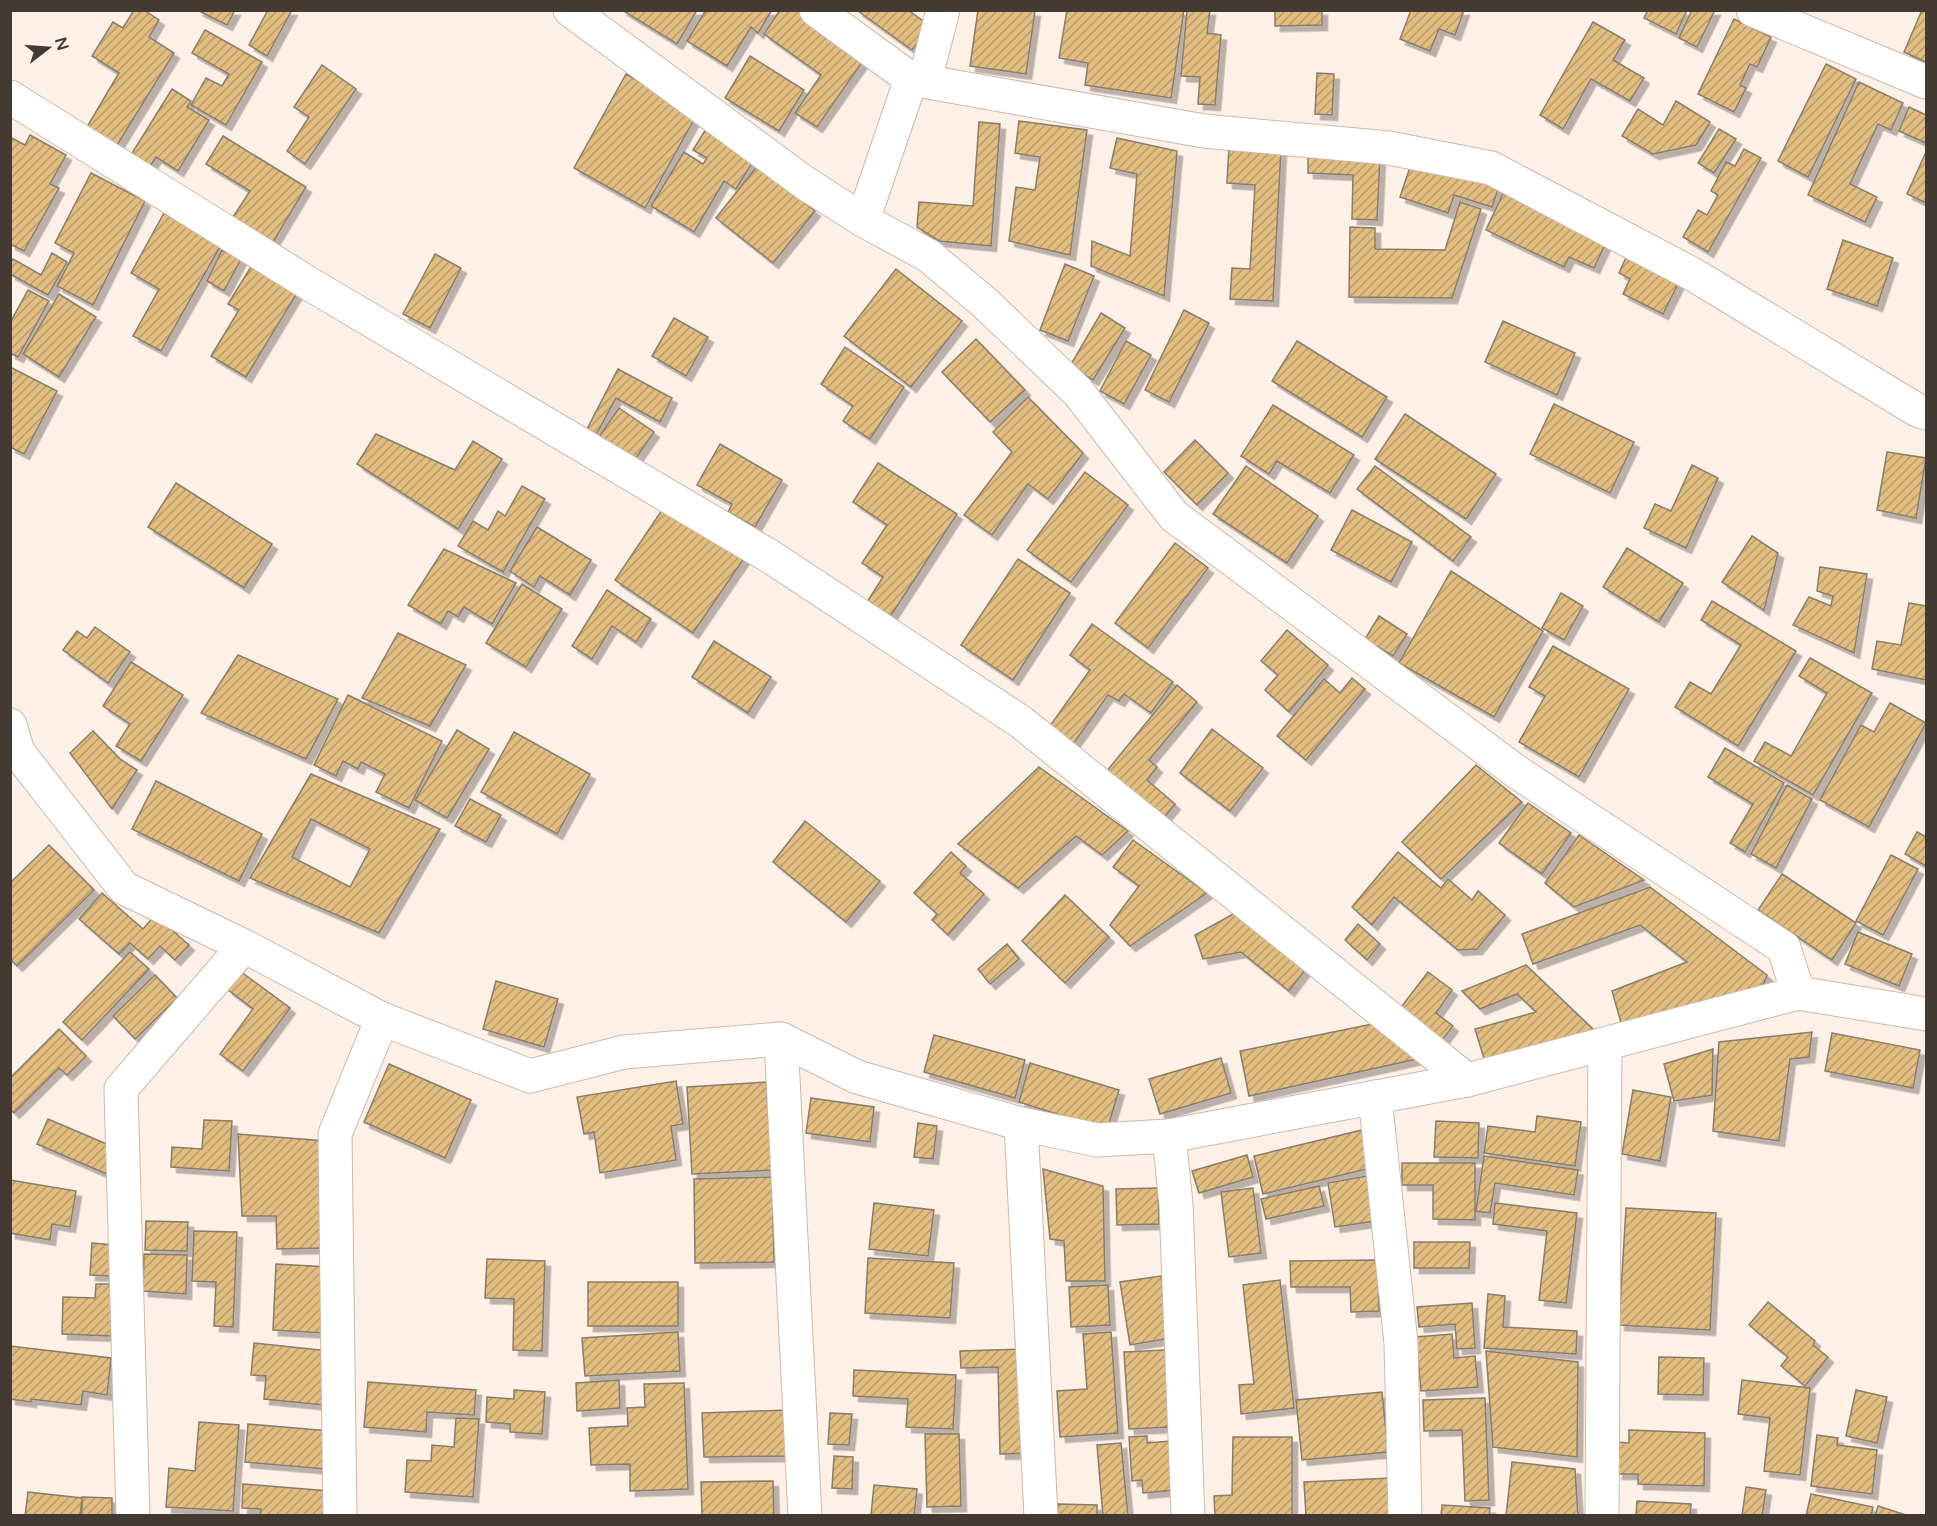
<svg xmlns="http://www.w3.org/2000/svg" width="1937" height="1526" font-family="'Varela Round',sans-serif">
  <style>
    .building { fill: url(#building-hatch); stroke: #887d6a; stroke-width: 1.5; fill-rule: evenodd; filter: url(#shadow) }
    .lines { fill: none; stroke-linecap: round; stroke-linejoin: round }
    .minor-casing { stroke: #ceb9ab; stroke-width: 35 }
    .minor { stroke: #fff; stroke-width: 33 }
  </style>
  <defs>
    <pattern id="building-hatch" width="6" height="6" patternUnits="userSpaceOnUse" patternTransform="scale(1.5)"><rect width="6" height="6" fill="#e2bd80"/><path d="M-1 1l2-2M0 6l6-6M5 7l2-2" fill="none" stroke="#b99b6a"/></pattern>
    <filter id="shadow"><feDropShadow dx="5.5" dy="5.5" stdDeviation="0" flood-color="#0004"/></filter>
  </defs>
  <rect width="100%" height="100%" fill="#fdf0e7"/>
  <g class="building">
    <path d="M134,10H144L159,20L149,37L174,53L114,150L84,132L119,73L92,56L113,22L123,28Z"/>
    <path d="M197,10H235L227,25Z"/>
    <path d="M268,10H292L267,56L249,45Z"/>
    <path d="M622,10H697L677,44Z"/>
    <path d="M706,10H772L758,33L751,27L727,66L687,41Z"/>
    <path d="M780,10H804L867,55L817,127L795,113L821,75L764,34Z"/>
    <path d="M908,10L930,26L912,50L858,11Z"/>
    <path d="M978,10L1035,11L1026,74L970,66Z"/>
    <path d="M1067,10H1184L1171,98L1085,85L1088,63L1059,58Z"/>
    <path d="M1187,10H1210L1207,33L1221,35L1215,105L1198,104L1200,77L1181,76Z"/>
    <path d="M1275,10H1322V25L1275,26Z"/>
    <path d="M1411,10H1464L1455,35L1439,29L1430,51L1400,39Z"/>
    <path d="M1648,10H1687L1676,34L1644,18Z"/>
    <path d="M1692,10H1715L1697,47L1679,38Z"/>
    <path d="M1922,10H1926V62L1904,52Z"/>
    <path d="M1734,19L1771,37L1757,67L1750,64L1740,85L1746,88L1734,112L1698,94Z"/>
    <path d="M1593,22L1625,40L1613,60L1644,78L1630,101L1591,79L1563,129L1540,115Z"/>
    <path d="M205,30L262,62L226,125L191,105L206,78L222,86L229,74L192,53Z"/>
    <path d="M750,56L804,90L779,131L725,98Z"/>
    <path d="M1826,64L1856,79L1808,177L1778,161Z"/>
    <path d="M322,65L356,89L305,164L287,151L309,117L294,107Z"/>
    <path d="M1317,73L1334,74L1332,115L1315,114Z"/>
    <path d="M626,74L697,114L645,208L574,168Z"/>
    <path d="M1859,82L1903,103L1891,130L1878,124L1850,184L1877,197L1865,222L1808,195Z"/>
    <path d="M172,89L191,101L187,107L209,120L178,171L156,157L148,170L129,158Z"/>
    <path d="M1676,101L1710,122L1696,145L1653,154L1622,136L1638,109L1663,125Z"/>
    <path d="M1909,107L1926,115V143L1899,131Z"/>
    <path d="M1019,121L1087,130L1070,255L1009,241L1016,187L1035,190L1040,157L1015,153Z"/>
    <path d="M979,122L1000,124L991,246L939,241L917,227L919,202L973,206Z"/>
    <path d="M706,129L755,158L736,189L724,181L694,232L651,206L684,152L703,164L707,158L693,150Z"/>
    <path d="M1719,129L1736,139L1714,173L1698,163Z"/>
    <path d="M30,135L66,155L50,184L59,188L24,251L10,244V137L25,145Z"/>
    <path d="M223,136L306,187L273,242L233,217L250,191L206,164Z"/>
    <path d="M1117,138L1177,151L1164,296L1091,266L1092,241L1130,256L1137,174L1110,168Z"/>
    <path d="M1229,147L1281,150L1273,301L1230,299L1232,268L1250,269L1255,185L1227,183Z"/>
    <path d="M1744,149L1761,158L1708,252L1683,237L1698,210L1707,215L1718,195L1711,191L1726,162L1735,166Z"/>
    <path d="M1926,152V203L1907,194Z"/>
    <path d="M1308,154L1380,157L1377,220L1352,219L1353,175L1308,173Z"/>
    <path d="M1413,158L1499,186L1492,207L1454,195L1448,213L1400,197Z"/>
    <path d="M758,165L815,211L773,263L716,218Z"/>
    <path d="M91,173L145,201L93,305L57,286L74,253L55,243Z"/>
    <path d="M1506,187L1609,236L1594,268L1569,257L1564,267L1486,230Z"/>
    <path d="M1460,202L1481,209L1452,298L1349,297L1350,227L1375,228V249L1445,250Z"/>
    <path d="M164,213L221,245L161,351L133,336L159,289L131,273Z"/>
    <path d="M1843,240L1893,258L1877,306L1827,289Z"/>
    <path d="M222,250L241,259L224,291L207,281Z"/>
    <path d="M1629,251L1682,276L1663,314L1623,294L1630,279L1619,273Z"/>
    <path d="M52,253L67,262L48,295L10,274V263L13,259L41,275Z"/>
    <path d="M435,254L461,268L430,328L403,314Z"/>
    <path d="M1065,264L1094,276L1068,341L1040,330Z"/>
    <path d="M252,265L297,293L246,377L211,356L239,310L228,304Z"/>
    <path d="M896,269L962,321L911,387L844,336Z"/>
    <path d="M28,290L49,301L18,357L10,353V323Z"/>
    <path d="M59,294L96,317L59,377L23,354Z"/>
    <path d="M1184,310L1209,323L1169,402L1145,390Z"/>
    <path d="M1101,313L1125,328L1093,380L1070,366Z"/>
    <path d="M674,318L708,337L686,376L652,356Z"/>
    <path d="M1503,321L1575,353L1557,395L1485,362Z"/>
    <path d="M976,339L1025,390L990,422L942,372Z"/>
    <path d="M1126,341L1151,355L1124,404L1100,391Z"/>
    <path d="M1297,341L1387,397L1362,437L1272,381Z"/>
    <path d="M845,347L904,387L870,439L843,421L853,406L821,384Z"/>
    <path d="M10,367L57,391L24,454L10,447Z"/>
    <path d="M618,369L672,398L660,422L616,398L596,435L587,429Z"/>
    <path d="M1028,397L1083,453L1048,499L1028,484L992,535L964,515L1012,452L993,432Z"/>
    <path d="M1554,404L1634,442L1610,493L1530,454Z"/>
    <path d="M1273,405L1354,455L1330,493L1277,461L1269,474L1241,456Z"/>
    <path d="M619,408L654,432L629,468L594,444Z"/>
    <path d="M1405,414L1496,474L1466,519L1375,459Z"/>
    <path d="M376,434L455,470L473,441L502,459L458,529L357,464Z"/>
    <path d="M1195,440L1228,473L1197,505L1164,472Z"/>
    <path d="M720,444L782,480L755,527L728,512L732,504L697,485Z"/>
    <path d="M1887,452L1926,458L1916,518L1877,510Z"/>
    <path d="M878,463L957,514L890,617L867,602L883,577L862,563L887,525L853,502Z"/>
    <path d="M1692,465L1718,478L1686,548L1644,528L1655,504L1671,511Z"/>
    <path d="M1246,466L1318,516L1287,563L1213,514Z"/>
    <path d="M1375,466L1471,537L1453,561L1357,489Z"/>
    <path d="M1085,472L1128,505L1071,582L1027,550Z"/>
    <path d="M176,483L272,544L244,588L148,527Z"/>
    <path d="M522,486L545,499L503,572L458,546L473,521L488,530L498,511L505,516Z"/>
    <path d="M666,504L745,557L693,633L615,580Z"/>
    <path d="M1352,510L1412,542L1391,582L1331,550Z"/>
    <path d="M537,527L591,560L570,595L540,576L534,587L510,571Z"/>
    <path d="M1752,536L1778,553L1764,610L1722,582Z"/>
    <path d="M1175,543L1208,568L1148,648L1115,623Z"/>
    <path d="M1627,548L1683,583L1659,622L1603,587Z"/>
    <path d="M444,549L516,583L492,624L464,607L458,617L448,611L441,624L408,605Z"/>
    <path d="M1018,559L1070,593L1013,680L961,645Z"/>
    <path d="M1820,567L1867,574L1854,653L1793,625L1809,597L1831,606L1833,596L1817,591Z"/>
    <path d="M1451,571L1543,631L1494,717L1399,663Z"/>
    <path d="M522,584L562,609L526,667L486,643Z"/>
    <path d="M607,590L651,619L636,642L612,626L592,659L572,646Z"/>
    <path d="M1561,593L1583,606L1564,640L1542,628Z"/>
    <path d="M1712,601L1796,651L1738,746L1675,707L1690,682L1711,694L1741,645L1701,620Z"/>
    <path d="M1909,603L1926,606V680L1872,669L1877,641L1901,645Z"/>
    <path d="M1379,616L1407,634L1393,656L1365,639Z"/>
    <path d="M1092,624L1173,682L1151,713L1124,694L1119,701L1108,695L1071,747L1047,730L1090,670L1070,655Z"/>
    <path d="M95,627L130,652L108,683L63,650L77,631L87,638Z"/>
    <path d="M1287,630L1328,665L1289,712L1265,690L1278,675L1261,661Z"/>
    <path d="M398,633L466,665L430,726L362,698Z"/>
    <path d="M714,641L771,677L748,713L692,677Z"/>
    <path d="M1553,646L1629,689L1579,777L1519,742L1545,696L1529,687Z"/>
    <path d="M238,655L338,699L306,759L201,713Z"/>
    <path d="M1810,658L1872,693L1813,795L1754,761L1765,742L1791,756L1827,693L1799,676Z"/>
    <path d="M131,662L183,695L141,761L116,746L130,724L103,706Z"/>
    <path d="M1352,678L1365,689L1306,760L1277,736L1324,679L1340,693Z"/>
    <path d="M1177,685L1197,702L1149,760L1157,767L1147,780L1175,804L1163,819L1106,772Z"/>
    <path d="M348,695L442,741L409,808L376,792L385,774L361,762L358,769L343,761L336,776L314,765Z"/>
    <path d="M1890,703L1926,723L1869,827L1820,800L1861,725L1874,732Z"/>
    <path d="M1212,729L1263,768L1230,811L1180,773Z"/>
    <path d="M457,730L489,749L447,818L415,800Z"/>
    <path d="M93,731L120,759L137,770L112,809L70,753Z"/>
    <path d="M514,732L590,774L557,834L481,792Z"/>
    <path d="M1725,748L1784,783L1745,852L1730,843L1753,804L1708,777Z"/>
    <path d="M1476,765L1522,802L1441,879L1402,842Z"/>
    <path d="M1039,767L1128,831L1102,855L1076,836L1018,888L958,844Z"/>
    <path d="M311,774L440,829L379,933L250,878ZM311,819L370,849L350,887L292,857Z"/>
    <path d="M156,781L262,834L239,881L132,829Z"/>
    <path d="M1787,785L1812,799L1776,868L1751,854Z"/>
    <path d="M470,799L501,815L486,842L455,826Z"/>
    <path d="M1528,803L1571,833L1542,874L1499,843Z"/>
    <path d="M805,821L880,881L846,922L773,862Z"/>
    <path d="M1917,832L1926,837V866L1905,854Z"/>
    <path d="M1579,835L1644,880L1574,907L1545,883Z"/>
    <path d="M1133,840L1207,893L1130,946L1110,925L1139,886L1113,867Z"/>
    <path d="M49,845L94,890L17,966L10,959V883Z"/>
    <path d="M951,852L966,866L960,873L984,894L948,935L932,920L937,914L914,893Z"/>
    <path d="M1398,852L1441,888L1448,879L1472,900L1478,891L1505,915L1477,949L1458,950L1394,897L1372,925L1352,907Z"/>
    <path d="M1891,855L1918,869L1883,935L1856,921Z"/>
    <path d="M1782,874L1856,923L1832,960L1758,910Z"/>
    <path d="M1650,887L1767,975L1761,991L1622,1026L1612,991L1687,962L1640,925L1533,964L1522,934Z"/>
    <path d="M102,893L143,929L155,915L189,945L175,960L160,946L148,959L130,943L119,954L79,919Z"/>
    <path d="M1065,895L1109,937L1065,983L1022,941Z"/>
    <path d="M1237,912L1308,966L1289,991L1241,952L1203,959L1195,935Z"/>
    <path d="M1358,924L1380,944L1367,960L1345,940Z"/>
    <path d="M1858,932L1912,954L1899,986L1845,964Z"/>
    <path d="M1007,944L1019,959L990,984L978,969Z"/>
    <path d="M130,952L149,969L82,1040L63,1022Z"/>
    <path d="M1526,965L1596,1032L1486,1065L1475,1029L1536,1012L1517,994L1480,1009L1462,991Z"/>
    <path d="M240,971L290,1008L243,1071L220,1054L253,1009L227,989Z"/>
    <path d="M1428,972L1452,990L1436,1013L1453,1026L1437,1047L1395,1015Z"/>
    <path d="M155,975L177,998L135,1039L113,1016Z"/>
    <path d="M496,981L558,999L544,1047L483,1029Z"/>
    <path d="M1387,1021L1426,1057L1249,1096L1240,1051Z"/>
    <path d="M59,1029L86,1056L67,1075L59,1068L14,1113L10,1109V1078Z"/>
    <path d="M1812,1032L1809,1057L1790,1059L1779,1141L1713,1131L1719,1042Z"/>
    <path d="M1832,1033L1920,1050L1913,1088L1825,1071Z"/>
    <path d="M934,1035L1025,1060L1015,1098L924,1072Z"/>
    <path d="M1713,1049L1712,1095L1674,1101L1664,1064Z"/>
    <path d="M1221,1058L1231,1093L1160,1114L1149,1079Z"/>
    <path d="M1030,1063L1119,1090L1107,1130L1019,1102Z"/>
    <path d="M389,1064L471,1100L445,1158L364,1122Z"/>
    <path d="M676,1081L683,1124L671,1126L676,1160L600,1173L594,1132L584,1134L577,1097Z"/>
    <path d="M766,1082L772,1170L692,1174L687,1087Z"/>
    <path d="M1633,1090L1671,1097L1660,1161L1622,1154Z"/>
    <path d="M811,1098L874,1107L870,1142L806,1133Z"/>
    <path d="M1537,1116L1581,1122L1575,1166L1484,1153L1488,1126L1535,1132Z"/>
    <path d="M48,1119L109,1145V1175L37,1144Z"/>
    <path d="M204,1120L232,1121L229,1171L171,1167L172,1147L202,1149Z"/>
    <path d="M1436,1121L1479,1123L1478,1158L1434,1157Z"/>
    <path d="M918,1123L937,1126L933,1159L914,1157Z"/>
    <path d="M1362,1130L1371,1168L1263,1194L1254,1156Z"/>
    <path d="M238,1134L326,1141L327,1248L277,1249L276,1216H242Z"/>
    <path d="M1247,1155L1253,1177L1199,1193L1192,1171Z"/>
    <path d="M1484,1156L1578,1170L1574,1195L1495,1183L1490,1213L1476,1211Z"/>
    <path d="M1402,1163H1475V1220L1433,1219V1185H1402Z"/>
    <path d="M1043,1169L1103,1186L1105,1281H1066L1064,1241L1050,1239Z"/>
    <path d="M1367,1176L1375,1221L1335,1227L1328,1183Z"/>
    <path d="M772,1177L774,1262L695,1263L694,1179Z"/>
    <path d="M10,1180L76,1191L70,1227L52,1224L50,1240L10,1233Z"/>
    <path d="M1319,1186L1324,1206L1266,1219L1261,1199Z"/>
    <path d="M1158,1188L1159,1224L1117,1225L1116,1189Z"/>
    <path d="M1253,1188L1261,1253L1229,1257L1221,1192Z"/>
    <path d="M874,1203L934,1210L928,1256L869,1249Z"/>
    <path d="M1495,1203L1577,1213L1566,1303L1539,1300L1547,1231L1493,1224Z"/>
    <path d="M1626,1208L1716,1213L1710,1330L1619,1325Z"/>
    <path d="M146,1221L188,1222L187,1251L145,1250Z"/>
    <path d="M194,1231L237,1232L233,1327L214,1326L216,1282L192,1281Z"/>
    <path d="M1414,1242H1470L1469,1268H1414Z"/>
    <path d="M92,1243L113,1245L111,1276L90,1275Z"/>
    <path d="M144,1254L187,1255L186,1294L143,1291Z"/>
    <path d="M868,1258L954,1263L950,1318L865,1313Z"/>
    <path d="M487,1259L545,1261L542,1351L513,1350L514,1299L485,1298Z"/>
    <path d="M1378,1260L1379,1311L1351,1312L1350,1287H1291L1290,1261Z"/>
    <path d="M276,1264L329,1267L325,1333L273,1330Z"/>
    <path d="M1161,1276L1171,1338L1130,1345L1120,1282Z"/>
    <path d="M1280,1280L1294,1408L1241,1414L1239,1385L1254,1384L1243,1285Z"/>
    <rect x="588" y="1282" width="90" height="44"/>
    <path d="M96,1284H113L111,1336L62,1334L63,1297L95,1298Z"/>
    <path d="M1108,1285L1110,1325L1071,1327L1069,1287Z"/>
    <path d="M1488,1294L1505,1296L1503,1327L1577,1331L1576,1354L1484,1348Z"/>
    <path d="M1768,1302L1815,1341L1813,1345L1828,1357L1805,1386L1781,1366L1788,1357L1749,1325Z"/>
    <path d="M1472,1303L1475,1348L1457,1349L1455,1324L1419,1327L1417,1307Z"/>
    <path d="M678,1332L680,1371L585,1376L582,1338Z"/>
    <path d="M1111,1332L1118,1433L1060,1437L1057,1391L1087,1389L1083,1334Z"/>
    <path d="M1452,1334L1454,1358L1475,1356L1478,1387L1421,1391L1416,1337Z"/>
    <path d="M254,1343L329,1351L324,1405L264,1399L266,1376L251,1375Z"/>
    <path d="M10,1346L111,1358L107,1395L83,1391L81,1405L31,1399V1402L10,1399Z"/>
    <path d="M1026,1349L1031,1453L1000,1454L998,1367L961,1368L960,1351Z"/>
    <path d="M1165,1350L1170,1427L1129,1429L1124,1352Z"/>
    <path d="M1486,1351L1578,1362L1577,1457L1493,1447Z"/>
    <path d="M1659,1357L1704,1358L1703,1395L1658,1394Z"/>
    <path d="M854,1370L956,1375L953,1429L906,1427L908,1399L853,1396Z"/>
    <path d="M619,1380L620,1408L577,1411L576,1383Z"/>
    <path d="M1742,1380L1810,1388L1800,1475L1764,1471L1770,1418L1738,1414Z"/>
    <path d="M368,1382L476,1390L474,1415L427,1412L426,1432L364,1427Z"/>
    <path d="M684,1383L688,1489L630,1491V1464L591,1465L589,1428L628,1426L627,1408L645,1407L644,1384Z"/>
    <path d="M514,1390L545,1392L542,1434L510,1432V1424L486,1422L487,1397L514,1399Z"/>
    <path d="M1856,1390L1887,1397L1877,1443L1846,1436Z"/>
    <path d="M1382,1392L1388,1452L1302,1460L1296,1400Z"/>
    <path d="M1485,1398L1489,1500L1465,1501L1462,1430L1424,1431L1423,1400Z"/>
    <path d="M787,1410L788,1456L704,1457L702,1413Z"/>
    <path d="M830,1413L852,1414L849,1445L828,1444Z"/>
    <path d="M456,1418L479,1419L473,1497L405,1492L407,1460L431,1461L432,1445L454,1447Z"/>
    <path d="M199,1422L239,1425L233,1511L166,1507L169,1468L195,1471Z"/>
    <path d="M248,1424L330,1431L326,1469L245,1462Z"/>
    <path d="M1629,1430L1705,1433L1704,1486L1638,1484V1474H1617L1618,1442L1629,1443Z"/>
    <path d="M925,1434H959L961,1506L927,1507Z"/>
    <path d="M1817,1435L1838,1438L1837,1445L1877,1450L1872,1494L1811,1486Z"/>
    <path d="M1147,1436V1443L1171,1441L1176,1490L1143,1493L1142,1480L1132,1481L1129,1437Z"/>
    <path d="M1233,1437H1292V1516H1215L1214,1496L1232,1495Z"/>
    <path d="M1121,1443L1128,1516H1103L1097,1445Z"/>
    <path d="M834,1456L853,1457L852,1489L832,1488Z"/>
    <path d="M1512,1462L1575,1469L1578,1516H1506Z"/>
    <path d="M1391,1478L1393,1516H1306L1304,1482Z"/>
    <path d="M773,1481L774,1516H702L701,1482Z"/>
    <path d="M243,1484L329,1491L327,1516H260L261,1509L242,1508Z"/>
    <path d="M874,1485L917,1489L914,1516L871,1515Z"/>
    <path d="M1746,1487L1766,1490L1762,1516H1742Z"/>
    <path d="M28,1492L82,1498L80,1516H25Z"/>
    <path d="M1811,1494L1873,1507L1871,1516H1806Z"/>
    <path d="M82,1497L112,1498V1516H82Z"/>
    <path d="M1637,1501L1691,1504L1690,1516H1636Z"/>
    <path d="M1058,1504L1097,1505V1516H1057Z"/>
    <path d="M1442,1505L1490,1508L1489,1516H1441Z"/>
    <path d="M1878,1506L1909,1516H1875Z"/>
  </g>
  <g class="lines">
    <defs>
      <g id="minor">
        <path d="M570,10L805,183L863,220L929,256L985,303L1078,392L1174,516L1517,772L1784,948L1798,993L1926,1014"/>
        <path d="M816,10L911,79L1204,131L1389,148L1491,168L1694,275L1917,410L1926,413"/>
        <path d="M1753,10L1926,82"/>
        <path d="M925,80L943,10"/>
        <path d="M10,97L308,283L771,557L1021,722L1467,1080"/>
        <path d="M863,220L911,79"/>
        <path d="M10,725L18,752L124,888L244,946L382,1019L530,1076L624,1052L781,1039L857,1077L1021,1124L1097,1140L1169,1136L1467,1080L1798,993"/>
        <path d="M781,1039L805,1516"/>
        <path d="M1375,1097L1401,1343L1405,1516"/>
        <path d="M1021,1124L1041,1516"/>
        <path d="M1169,1136L1176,1204L1188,1516"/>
        <path d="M133,1516L121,1089L244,946"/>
        <path d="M340,1516L335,1134L382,1019"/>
        <path d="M1602,1516L1605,1044"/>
      </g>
    </defs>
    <use href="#minor" class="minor-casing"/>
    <use href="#minor" class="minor"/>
  </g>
  <rect width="1937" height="1526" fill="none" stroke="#433a34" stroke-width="24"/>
  <g transform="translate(48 48) rotate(73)" stroke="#fdf0e7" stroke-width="4.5" paint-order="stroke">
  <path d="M0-4.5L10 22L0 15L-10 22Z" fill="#433a34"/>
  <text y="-9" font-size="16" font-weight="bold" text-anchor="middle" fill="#433a34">N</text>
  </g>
</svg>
